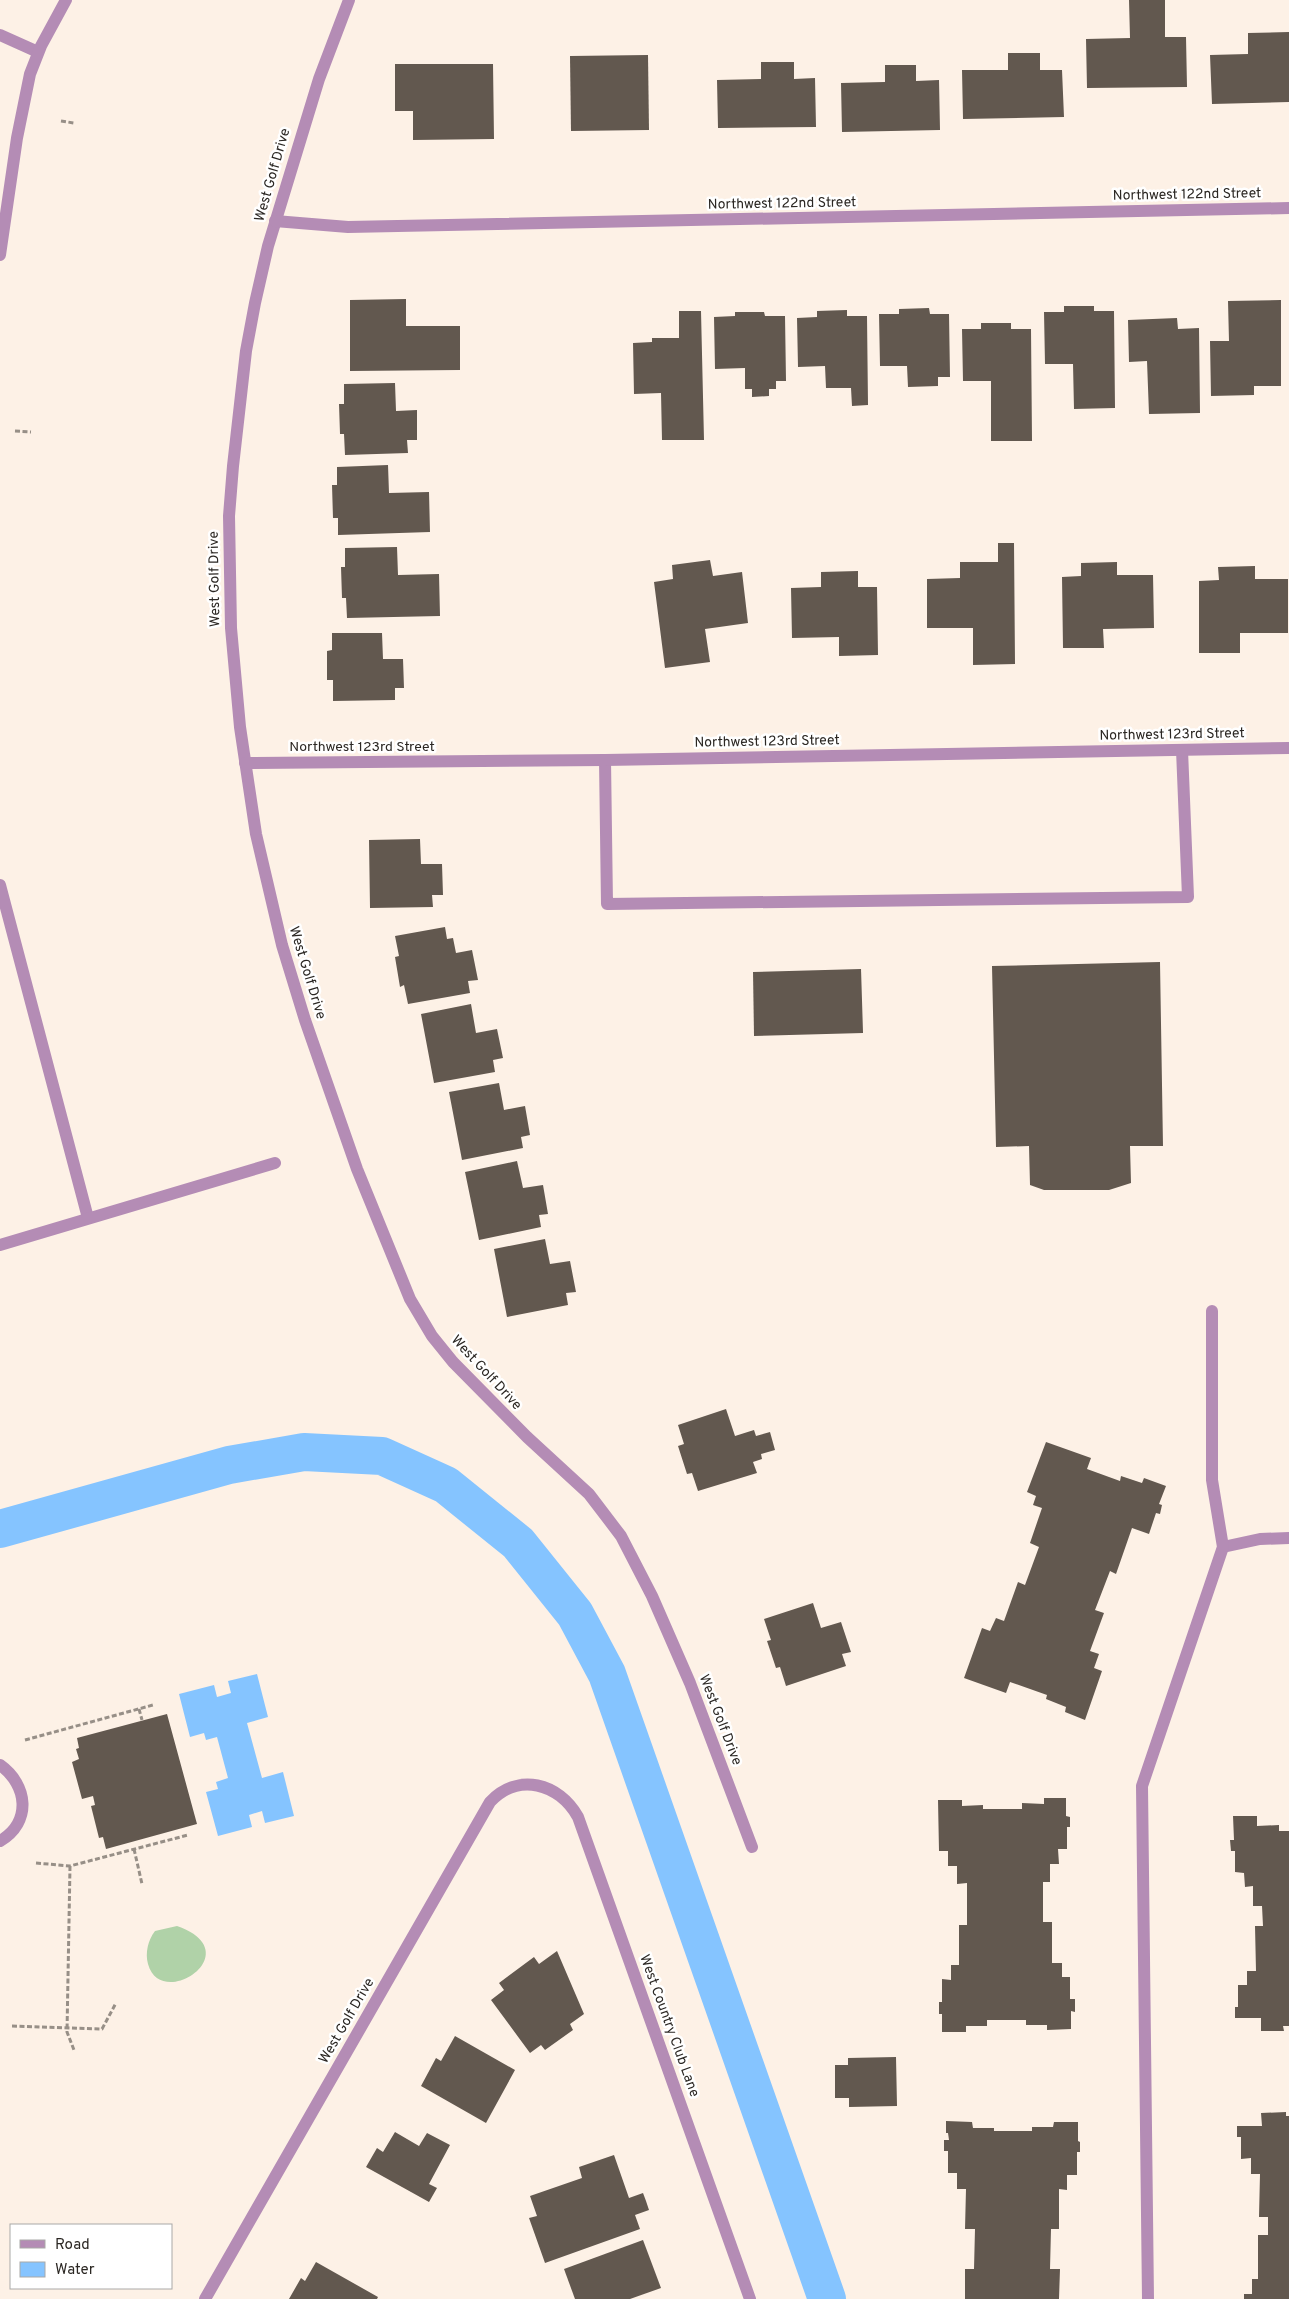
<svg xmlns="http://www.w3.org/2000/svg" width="1289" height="2299" font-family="Overpass,sans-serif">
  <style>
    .green { fill: #b0d2a8 }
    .water { fill: #85c4ff }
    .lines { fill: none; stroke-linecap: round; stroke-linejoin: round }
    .canal { stroke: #85c4ff; stroke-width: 38 }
    .building { fill: #62584f }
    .path { stroke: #978f87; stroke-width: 3; stroke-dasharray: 5 2.5; stroke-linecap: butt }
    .minor { stroke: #b48cb5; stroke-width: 12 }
    .labels { text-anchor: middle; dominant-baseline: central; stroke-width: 5; stroke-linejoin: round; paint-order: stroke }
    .street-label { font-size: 14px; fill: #2b2723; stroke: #fff }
  </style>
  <rect width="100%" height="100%" fill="#fdf1e6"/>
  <path class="green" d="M177,1926C251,1952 161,2012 148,1964C145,1953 148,1940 155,1931Z"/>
  <path class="water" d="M257,1674L268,1717L247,1723L262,1778L283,1772L294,1816L265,1823L262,1811L249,1815L252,1827L218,1836L206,1792L218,1789L216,1782L228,1778L217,1737L206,1740L204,1733L190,1737L179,1694L214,1685L217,1697L231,1693L228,1681Z"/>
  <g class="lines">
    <path class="canal" d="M0,1529L229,1465L304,1452L382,1456L446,1485L518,1543L575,1614L607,1674L827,2299"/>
  </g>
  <g class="building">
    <path d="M1129,0H1165V37H1186L1187,87L1087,88L1086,39L1130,38Z"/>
    <path d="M1289,32V102L1212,104L1210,55L1248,54V33Z"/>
    <path d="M1008,53H1040V70H1062L1064,117L963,119L962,70H1008Z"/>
    <path d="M648,55L649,130L571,131L570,56Z"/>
    <path d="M761,62H794V79L815,78L816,127L718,128L717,80L761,79Z"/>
    <path d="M395,64H493L494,139L413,140V111H395Z"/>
    <path d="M885,65H916V81L939,80L940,130L842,132L841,83L885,82Z"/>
    <path d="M406,299V326H460V370L350,371V300Z"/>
    <path d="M1281,300V386H1254V395L1211,396L1210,341H1229L1228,301Z"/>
    <path d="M1064,306H1094V311H1114L1115,408L1074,409L1073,364H1045L1044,312H1064Z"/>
    <path d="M929,308L930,314H949L950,377H938V386L908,387L907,366H880L879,314H899V309Z"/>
    <path d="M847,310V316H867L868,405L852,406L851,388H826L825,366L798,367L797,318L817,317V311Z"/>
    <path d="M679,311H701L704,440H662L661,393L634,394L633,343L652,342V338H679Z"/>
    <path d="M735,312H764L765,316H785L786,381H776V389H769V396L752,397V389H745V368L715,369L714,317L735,316Z"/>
    <path d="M1177,318L1178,329L1199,328L1200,413L1149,414L1147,361L1129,362L1128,320Z"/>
    <path d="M981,323H1011V329H1031L1032,441H991V381H963L962,329H981Z"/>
    <path d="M395,383L396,411L417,410V440H407L408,453L345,455L344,434H340L339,404H344V384Z"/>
    <path d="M388,465L389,493L429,492L430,532L338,535V518H333L332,485H337V467Z"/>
    <path d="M998,543H1014L1015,664L973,665V628H927V579L960,578V562H998Z"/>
    <path d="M397,547L398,575L439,574L440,616L347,618L346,598H342L341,567H345V548Z"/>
    <path d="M710,560L713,576L742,572L748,623L705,629L710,662L665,668L654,582L673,579L672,565Z"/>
    <path d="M1117,562V575H1153L1154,628L1103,629L1104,648H1063L1062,577L1081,576V563Z"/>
    <path d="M1255,566V579H1288V633H1240V653H1199V581L1219,580L1218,567Z"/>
    <path d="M858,571V587H877L878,655L839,656V637L792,638L791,588L821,587V572Z"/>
    <path d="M332,633H382L383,659H403L404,688H395V700L333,701V680H327V651L332,650Z"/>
    <path d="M420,839L421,864H442L443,895H432L433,907L370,908L369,840Z"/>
    <path d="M445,927L447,939L453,938L456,953L472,950L478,980L468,981L470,993L408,1004L404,985L400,987L395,957L399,956L395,936Z"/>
    <path d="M1160,962L1163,1146H1130L1131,1183L1109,1190H1044L1030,1185L1029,1146L996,1147L992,966Z"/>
    <path d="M861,969L863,1033L754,1036L753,972Z"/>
    <path d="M471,1004L476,1033L497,1029L503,1058L493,1060L495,1072L434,1083L421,1014Z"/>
    <path d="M499,1083L504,1110L525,1106L530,1135L521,1137L523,1148L462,1160L449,1092Z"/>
    <path d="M517,1161L523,1188L543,1185L548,1214L539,1215L541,1227L479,1240L465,1172Z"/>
    <path d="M545,1239L550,1264L570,1261L576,1292L566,1293L568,1305L507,1317L494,1249Z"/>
    <path d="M726,1409L735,1436L754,1430L756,1436L770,1432L775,1450L761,1454L762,1459L753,1462L757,1473L698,1491L692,1473L687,1474L678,1446L684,1444L678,1425Z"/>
    <path d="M1046,1442L1091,1458L1087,1469L1120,1481L1121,1476L1142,1483L1144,1478L1166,1486L1159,1504L1162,1505L1160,1514L1156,1513L1149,1534L1132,1528L1116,1574L1110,1571L1095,1610L1104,1613L1090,1651L1099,1654L1094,1668L1102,1671L1085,1720L1065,1712L1066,1707L1046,1699L1047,1695L1010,1682L1006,1693L964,1678L982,1628L990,1631L996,1618L1004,1621L1018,1582L1025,1585L1039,1547L1030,1543L1042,1508L1033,1505L1036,1496L1027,1492Z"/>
    <path d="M813,1603L821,1628L841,1622L851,1652L842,1654L846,1666L786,1686L780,1667L776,1668L767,1641L771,1640L764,1619Z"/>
    <path d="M167,1714L197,1824L106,1849L103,1837L99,1838L91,1806L95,1805L93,1796L82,1799L72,1762L79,1759L76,1749L79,1748L77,1738Z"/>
    <path d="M1044,1798H1066V1816L1070,1817V1827H1067V1849H1058L1059,1864H1050V1882H1043V1922H1052V1963H1062V1977H1070V1999H1075V2012L1071,2011V2029L1047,2030V2025H1026V2020H987V2026H966V2032H942V2014H939V2002H942V1979L951,1980V1965H959V1925H967V1883L957,1884V1866H948V1851H939L938,1800H962V1806L983,1805V1809H1022V1803L1044,1804Z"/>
    <path d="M1233,1816H1257V1826L1279,1825V1831H1289V2026H1283L1284,2031H1261V2018H1235V2007H1238V1985H1247V1971H1256L1255,1926H1263L1262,1906H1253V1886L1245,1887L1244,1873L1235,1872V1851H1231L1230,1840H1234Z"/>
    <path d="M557,1951L584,2014L570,2024L573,2030L545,2050L541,2045L530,2053L491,2000L504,1990L499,1983L534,1957L539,1964Z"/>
    <path d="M455,2036L515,2070L486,2123L421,2086L436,2058L441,2061Z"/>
    <path d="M896,2057L897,2106L849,2107V2098H835V2065H848V2058Z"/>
    <path d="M1286,2112V2116H1289V2299H1244V2294H1252V2279H1258V2235H1268V2217H1259L1260,2174H1251V2158L1241,2159V2137H1237V2126H1262L1261,2113Z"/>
    <path d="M946,2121L972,2122L973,2128H994V2131H1032V2127H1053L1054,2122H1078V2141L1080,2142V2152H1077V2175H1067V2190L1059,2189V2229H1051L1050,2269H1060L1059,2299H965V2269H974L975,2229H965L966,2189H957V2173H948V2151H944V2140H949L948,2133H946Z"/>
    <path d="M395,2132L419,2146L427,2133L450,2145L429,2184L437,2188L429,2202L366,2167L377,2148L383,2152Z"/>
    <path d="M614,2155L629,2198L643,2193L646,2201L649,2210L635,2215L640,2229L545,2263L529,2218L537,2216L530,2196L582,2178L579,2167Z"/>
    <path d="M643,2240L661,2288L630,2299H575L564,2269Z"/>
    <path d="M316,2262L378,2297L377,2299H289L301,2278L305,2281Z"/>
  </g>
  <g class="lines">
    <g class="path">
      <path d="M61,121L74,123"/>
      <path d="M15,431L31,432"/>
      <path d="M139,1709L142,1720"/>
      <path d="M25,1740L153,1705"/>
      <path d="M134,1849L142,1884"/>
      <path d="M36,1863L70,1866L188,1835"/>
      <path d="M70,1866L67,2032L74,2050"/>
      <path d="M12,2026L102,2029L116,2003"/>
    </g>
    <g class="minor">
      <path d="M349,0L319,79L268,246L255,303L246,351L233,466L229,516L231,628L240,727L256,834L282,945L305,1020L357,1169L410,1299L432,1336L453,1362L527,1437L589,1494L621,1536L652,1596L690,1683L752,1847"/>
      <path d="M0,35L38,52"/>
      <path d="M275,221L348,227L1289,208"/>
      <path d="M0,255L17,138L30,74L41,46L66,0"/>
      <path d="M605,760L607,904L1188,897L1182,750"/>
      <path d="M245,763L605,760L1289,748"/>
      <path d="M0,885L88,1218"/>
      <path d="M0,1245L275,1163"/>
      <path d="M1223,1547L1260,1539L1289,1538"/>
      <path d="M0,1765C28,1785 32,1822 0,1841"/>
      <path d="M205,2299L490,1802C518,1772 559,1783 578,1817L750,2299"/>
      <path d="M1148,2299L1142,1786L1223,1547L1212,1480V1311"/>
    </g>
  </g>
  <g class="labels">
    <g class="street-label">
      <text transform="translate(273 175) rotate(-74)">West Golf Drive</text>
      <text transform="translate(1187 195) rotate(-1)">Northwest 122nd Street</text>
      <text transform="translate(782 204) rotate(-1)">Northwest 122nd Street</text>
      <text transform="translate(215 579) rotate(-91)">West Golf Drive</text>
      <text transform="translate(1172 735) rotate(-1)">Northwest 123rd Street</text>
      <text transform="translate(767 742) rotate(-1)">Northwest 123rd Street</text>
      <text x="362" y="747">Northwest 123rd Street</text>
      <text transform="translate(307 973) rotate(73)">West Golf Drive</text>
      <text transform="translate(486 1373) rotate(47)">West Golf Drive</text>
      <text transform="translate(720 1720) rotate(69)">West Golf Drive</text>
      <text transform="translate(347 2021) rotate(-60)">West Golf Drive</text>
      <text transform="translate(669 2026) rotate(70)">West Country Club Lane</text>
    </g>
  </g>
  <rect x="10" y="2224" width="162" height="65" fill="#ffffff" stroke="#aaa9a7"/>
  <rect x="20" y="2240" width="25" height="8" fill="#b48cb5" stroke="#aaa9a7"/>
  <text x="55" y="2249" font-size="15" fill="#2b2723">Road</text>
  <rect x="20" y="2262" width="25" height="15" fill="#85c4ff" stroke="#aaa9a7"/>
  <text x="55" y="2274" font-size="15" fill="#2b2723">Water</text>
</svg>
